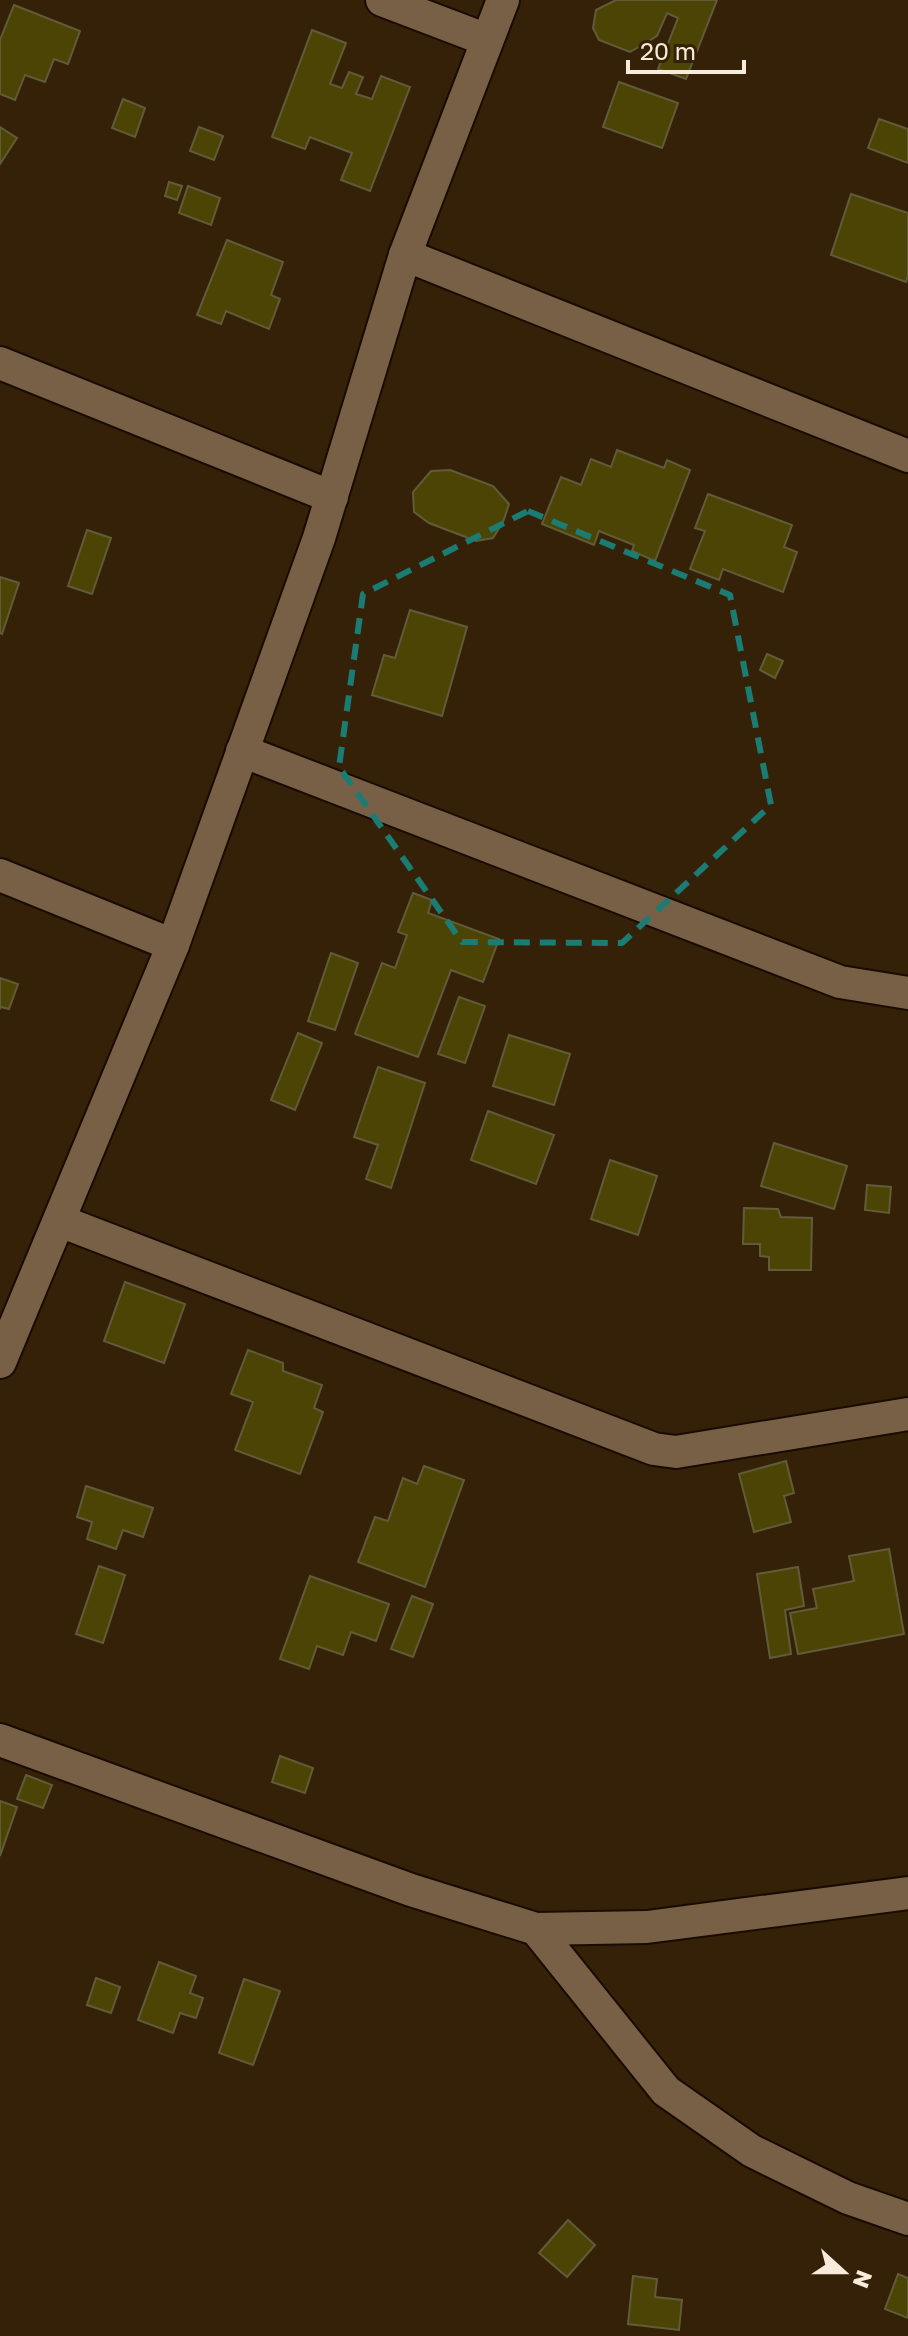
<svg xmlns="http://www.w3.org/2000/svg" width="908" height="2336" font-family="'Golos Text',sans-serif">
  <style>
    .building { fill: #4b4405; stroke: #605c3a; stroke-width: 2 }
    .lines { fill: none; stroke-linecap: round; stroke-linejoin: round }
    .minor-casing { stroke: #1a0b00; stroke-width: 36 }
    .minor { stroke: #776045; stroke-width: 32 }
    .marked { fill: none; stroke: #1b7c74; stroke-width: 6; stroke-dasharray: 16 10; stroke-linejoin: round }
  </style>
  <rect width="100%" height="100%" fill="#352107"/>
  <g class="building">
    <path d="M616,0H717L686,79L658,69L678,18L667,13L657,36L630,52L599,40L593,28L596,10Z"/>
    <path d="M14,5L80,31L68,64L54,59L45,82L25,75L15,100L0,94V40Z"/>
    <path d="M312,30L346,43L330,84L342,88L349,72L363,77L356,94L372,99L381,76L410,87L370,191L341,180L352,153L310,137L305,149L272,137Z"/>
    <path d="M619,82L678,103L662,148L603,127Z"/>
    <path d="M123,99L145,108L135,137L112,128Z"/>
    <path d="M879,119L908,129V163L868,148Z"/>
    <path d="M0,127L17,138L0,164Z"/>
    <path d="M199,127L223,136L214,160L190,151Z"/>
    <path d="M169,182L182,186L177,200L165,196Z"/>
    <path d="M188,186L220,198L211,225L179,213Z"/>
    <path d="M851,194L908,213V276L906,282L831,255Z"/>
    <path d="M227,240L283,262L271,295L280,299L269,329L226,311L221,324L197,315Z"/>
    <path d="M617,450L664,468L667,460L690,470L655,561L632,551L634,545L599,531L594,545L542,524L561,477L581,485L591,459L611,467Z"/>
    <path d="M450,470L493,486L509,504L503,522L493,538L476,541L429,523L414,512L413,492L431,471Z"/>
    <path d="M708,494L792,525L784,547L797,552L783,592L723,569L719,580L690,569L705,531L695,528Z"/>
    <path d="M87,530L111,538L92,594L68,586Z"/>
    <path d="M0,577L19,583L2,634L0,633Z"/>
    <path d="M410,610L467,627L442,716L372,695L384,655L395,658Z"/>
    <path d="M767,654L783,661L775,678L760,670Z"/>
    <path d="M413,893L432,900L428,913L499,939L483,982L451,970L418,1057L355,1034L382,963L395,968L407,935L398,932Z"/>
    <path d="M331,953L358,963L335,1030L308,1021Z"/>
    <path d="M0,978L18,984L9,1009L1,1007L0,1009Z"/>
    <path d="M459,997L485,1006L465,1063L438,1054Z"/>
    <path d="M298,1033L322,1043L295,1110L271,1100Z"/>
    <path d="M509,1035L570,1054L554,1105L493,1086Z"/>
    <path d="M378,1067L425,1083L391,1188L366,1179L378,1145L354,1137Z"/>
    <path d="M488,1111L554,1135L536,1184L471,1160Z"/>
    <path d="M774,1143L847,1166L834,1209L761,1186Z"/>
    <path d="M610,1160L657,1176L638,1235L591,1219Z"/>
    <path d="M867,1185L891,1187L889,1213L865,1210Z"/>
    <path d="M744,1208L778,1209L781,1217L812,1218L811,1270H769V1257L760,1256V1244H743Z"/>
    <path d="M125,1282L185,1304L164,1363L104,1341Z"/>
    <path d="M248,1350L283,1363V1371L322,1385L314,1408L323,1412L300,1474L235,1450L253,1402L231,1394Z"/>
    <path d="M786,1461L794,1493L784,1496L791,1522L754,1532L739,1474Z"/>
    <path d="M424,1466L464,1480L425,1587L358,1562L375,1517L388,1521L403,1478L417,1484Z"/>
    <path d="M86,1486L153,1508L143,1537L123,1530L116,1549L87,1539L92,1522L77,1517Z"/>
    <path d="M889,1549L904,1634L798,1654L790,1613L817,1608L813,1589L854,1581L849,1556Z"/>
    <path d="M99,1566L125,1575L103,1643L76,1634Z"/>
    <path d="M798,1567L804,1606L785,1610L791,1654L770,1658L757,1574Z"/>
    <path d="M310,1576L389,1604L376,1641L351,1632L343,1655L317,1646L309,1669L280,1659Z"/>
    <path d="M412,1596L433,1604L413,1657L391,1649Z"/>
    <path d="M280,1756L313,1768L305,1793L272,1782Z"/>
    <path d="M26,1775L52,1785L43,1808L17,1799Z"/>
    <path d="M0,1801L17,1807L0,1856Z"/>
    <path d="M159,1962L196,1976L190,1993L203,1998L196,2018L180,2013L173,2033L138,2020Z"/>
    <path d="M96,1978L120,1987L111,2013L87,2005Z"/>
    <path d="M244,1979L280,1991L253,2065L219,2053Z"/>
    <path d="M568,2220L595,2245L567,2277L539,2253Z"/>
    <path d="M898,2274L908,2278V2318L885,2309Z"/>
    <path d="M633,2276L657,2279L655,2297L682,2300L679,2330L628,2324Z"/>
  </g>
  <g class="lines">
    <defs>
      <g id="minor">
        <path d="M382,0L487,40"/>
        <path d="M405,255L908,456"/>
        <path d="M0,363L332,497"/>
        <path d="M242,751L840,982L908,993"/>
        <path d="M0,875L173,945"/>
        <path d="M60,1221L654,1449L676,1452L908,1414"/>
        <path d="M0,1362L173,945L319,538L405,255L503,0"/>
        <path d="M0,1740L411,1890L536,1929L647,1927L908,1893"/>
        <path d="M536,1929L666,2091L752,2151L848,2198L908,2219"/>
      </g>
    </defs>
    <use href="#minor" class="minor-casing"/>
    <use href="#minor" class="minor"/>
  </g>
  <path class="marked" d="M528,511L730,595L771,805L622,943L462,942L339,767L363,594Z"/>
  <g transform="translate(844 2272) rotate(111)" stroke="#352107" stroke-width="6" paint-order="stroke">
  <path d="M0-6L14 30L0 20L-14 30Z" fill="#f9ebdc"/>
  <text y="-12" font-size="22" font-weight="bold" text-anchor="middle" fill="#f9ebdc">N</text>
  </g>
  <path d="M628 60v12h116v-12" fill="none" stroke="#f9ebdc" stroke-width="4"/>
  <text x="640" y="60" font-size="24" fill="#f9ebdc" stroke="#352107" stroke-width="6" paint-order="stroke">20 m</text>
</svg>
